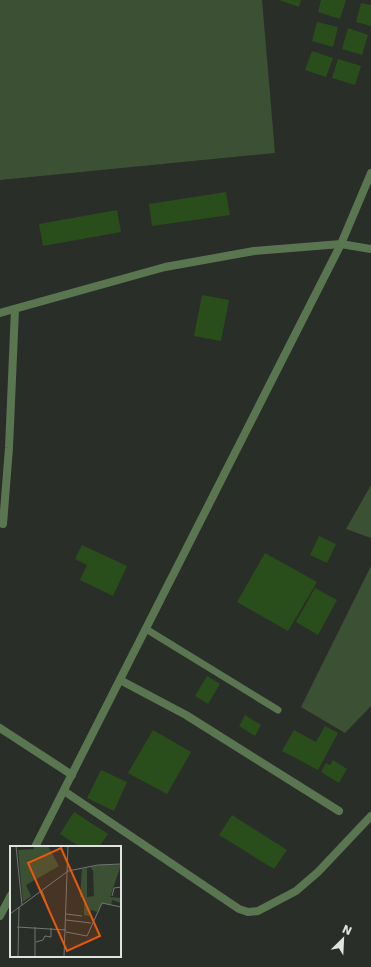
<svg xmlns="http://www.w3.org/2000/svg" width="371" height="967" font-family="'DejaVu Sans',sans-serif">
  <style>
    .green { fill: #3c5034 }
    .building { fill: #2a4d1c }
    .lines { fill: none; stroke-linecap: round; stroke-linejoin: round }
    .service { stroke: #5a7650; stroke-width: 7 }
    .minor { stroke: #5a7650; stroke-width: 8 }
    .tertiary { stroke: #5a7650; stroke-width: 8 }
    .inset-road { fill: none; stroke: #737672; stroke-width: 1 }
    .view { fill: #e8590c; fill-opacity: 0.15; stroke: #e8590c; stroke-width: 2 }
    .inset-edge { fill: none; stroke: #e1e3e0; stroke-width: 2 }
  </style>
  <rect width="100%" height="100%" fill="#2a2e29"/>
  <g class="green">
    <path d="M0,0H262L275,153L0,180Z"/>
    <path d="M371,485V538L346,529Z"/>
    <path d="M371,566V706L345,733L301,707Z"/>
  </g>
  <g class="building">
    <path d="M279,0H301L299,7Z"/>
    <path d="M321,0H346L340,19L318,12Z"/>
    <path d="M361,3L371,5V26L356,22Z"/>
    <path d="M317,22L338,27L333,47L312,41Z"/>
    <path d="M348,28L368,35L362,55L342,49Z"/>
    <path d="M312,51L333,58L326,77L305,70Z"/>
    <path d="M338,59L361,66L355,85L332,78Z"/>
    <path d="M226,192L230,215L152,226L149,204Z"/>
    <path d="M117,210L121,232L43,246L39,224Z"/>
    <path d="M202,295L229,300L221,341L194,336Z"/>
    <path d="M319,536L336,544L327,563L310,555Z"/>
    <path d="M82,545L127,566L113,596L80,580L87,565L75,559Z"/>
    <path d="M265,553L317,582L288,631L237,602Z"/>
    <path d="M315,588L337,600L318,635L296,622Z"/>
    <path d="M207,676L220,684L208,704L195,696Z"/>
    <path d="M245,715L261,725L255,736L239,726Z"/>
    <path d="M325,726L338,733L318,770L282,751L294,730L316,742Z"/>
    <path d="M153,730L191,752L167,794L128,773Z"/>
    <path d="M333,760L347,769L339,783L321,772L326,763L330,765Z"/>
    <path d="M101,770L127,782L114,811L87,798Z"/>
    <path d="M74,812L108,834L99,847H80L60,834Z"/>
    <path d="M232,815L287,850L274,869L219,835Z"/>
  </g>
  <g class="lines">
    <path class="service" d="M146,629L278,710"/>
    <g class="minor">
      <path d="M3,524L9,448L15,309"/>
      <path d="M120,680L186,715L339,811"/>
      <path d="M0,728L72,775"/>
      <path d="M64,791L239,909L248,912L258,911L296,891L318,872L371,816"/>
      <path d="M35,847L341,244L371,173"/>
      <path d="M0,916L11,895"/>
    </g>
    <path class="tertiary" d="M0,313L165,267L254,251L341,244L371,249"/>
  </g>
  <g transform="translate(10 846)">
    <rect width="111" height="111" fill="#2a2e29"/>
    <path d="M24,0H38L49,20L16,39L21,50L13,56L8,4L24,3ZM90,19H111L100,51L111,52V60V57L102,54L101,59L93,57L87,66L81,64L79,70L74,69V51H70L72,23L77,22V51L84,50L83,25L81,21Z" fill="#3c5034"/>
    <path class="inset-road" d="M6,0L12,59M32,45L39,64M102,50L104,42L111,41M0,68L58,25L88,19L111,18M56,68L72,70M56,74L81,77M7,81L56,84M56,86L77,90L92,57L111,61M26,96L33,94L35,90L41,91V82M3,111H22M8,111L9,61M25,111V81M54,111L58,0"/>
    <path class="view" d="M51,2L90,90L57,105L18,17Z"/>
    <rect width="111" height="111" class="inset-edge"/>
  </g>
  <g transform="translate(343 939) rotate(24)" stroke="#2a2e29" stroke-width="3" paint-order="stroke">
  <path d="M0-3L7 15L0 10L-7 15Z" fill="#e1e3e0"/>
  <text y="-6" font-size="11" font-weight="bold" text-anchor="middle" fill="#e1e3e0">N</text>
  </g>
</svg>
